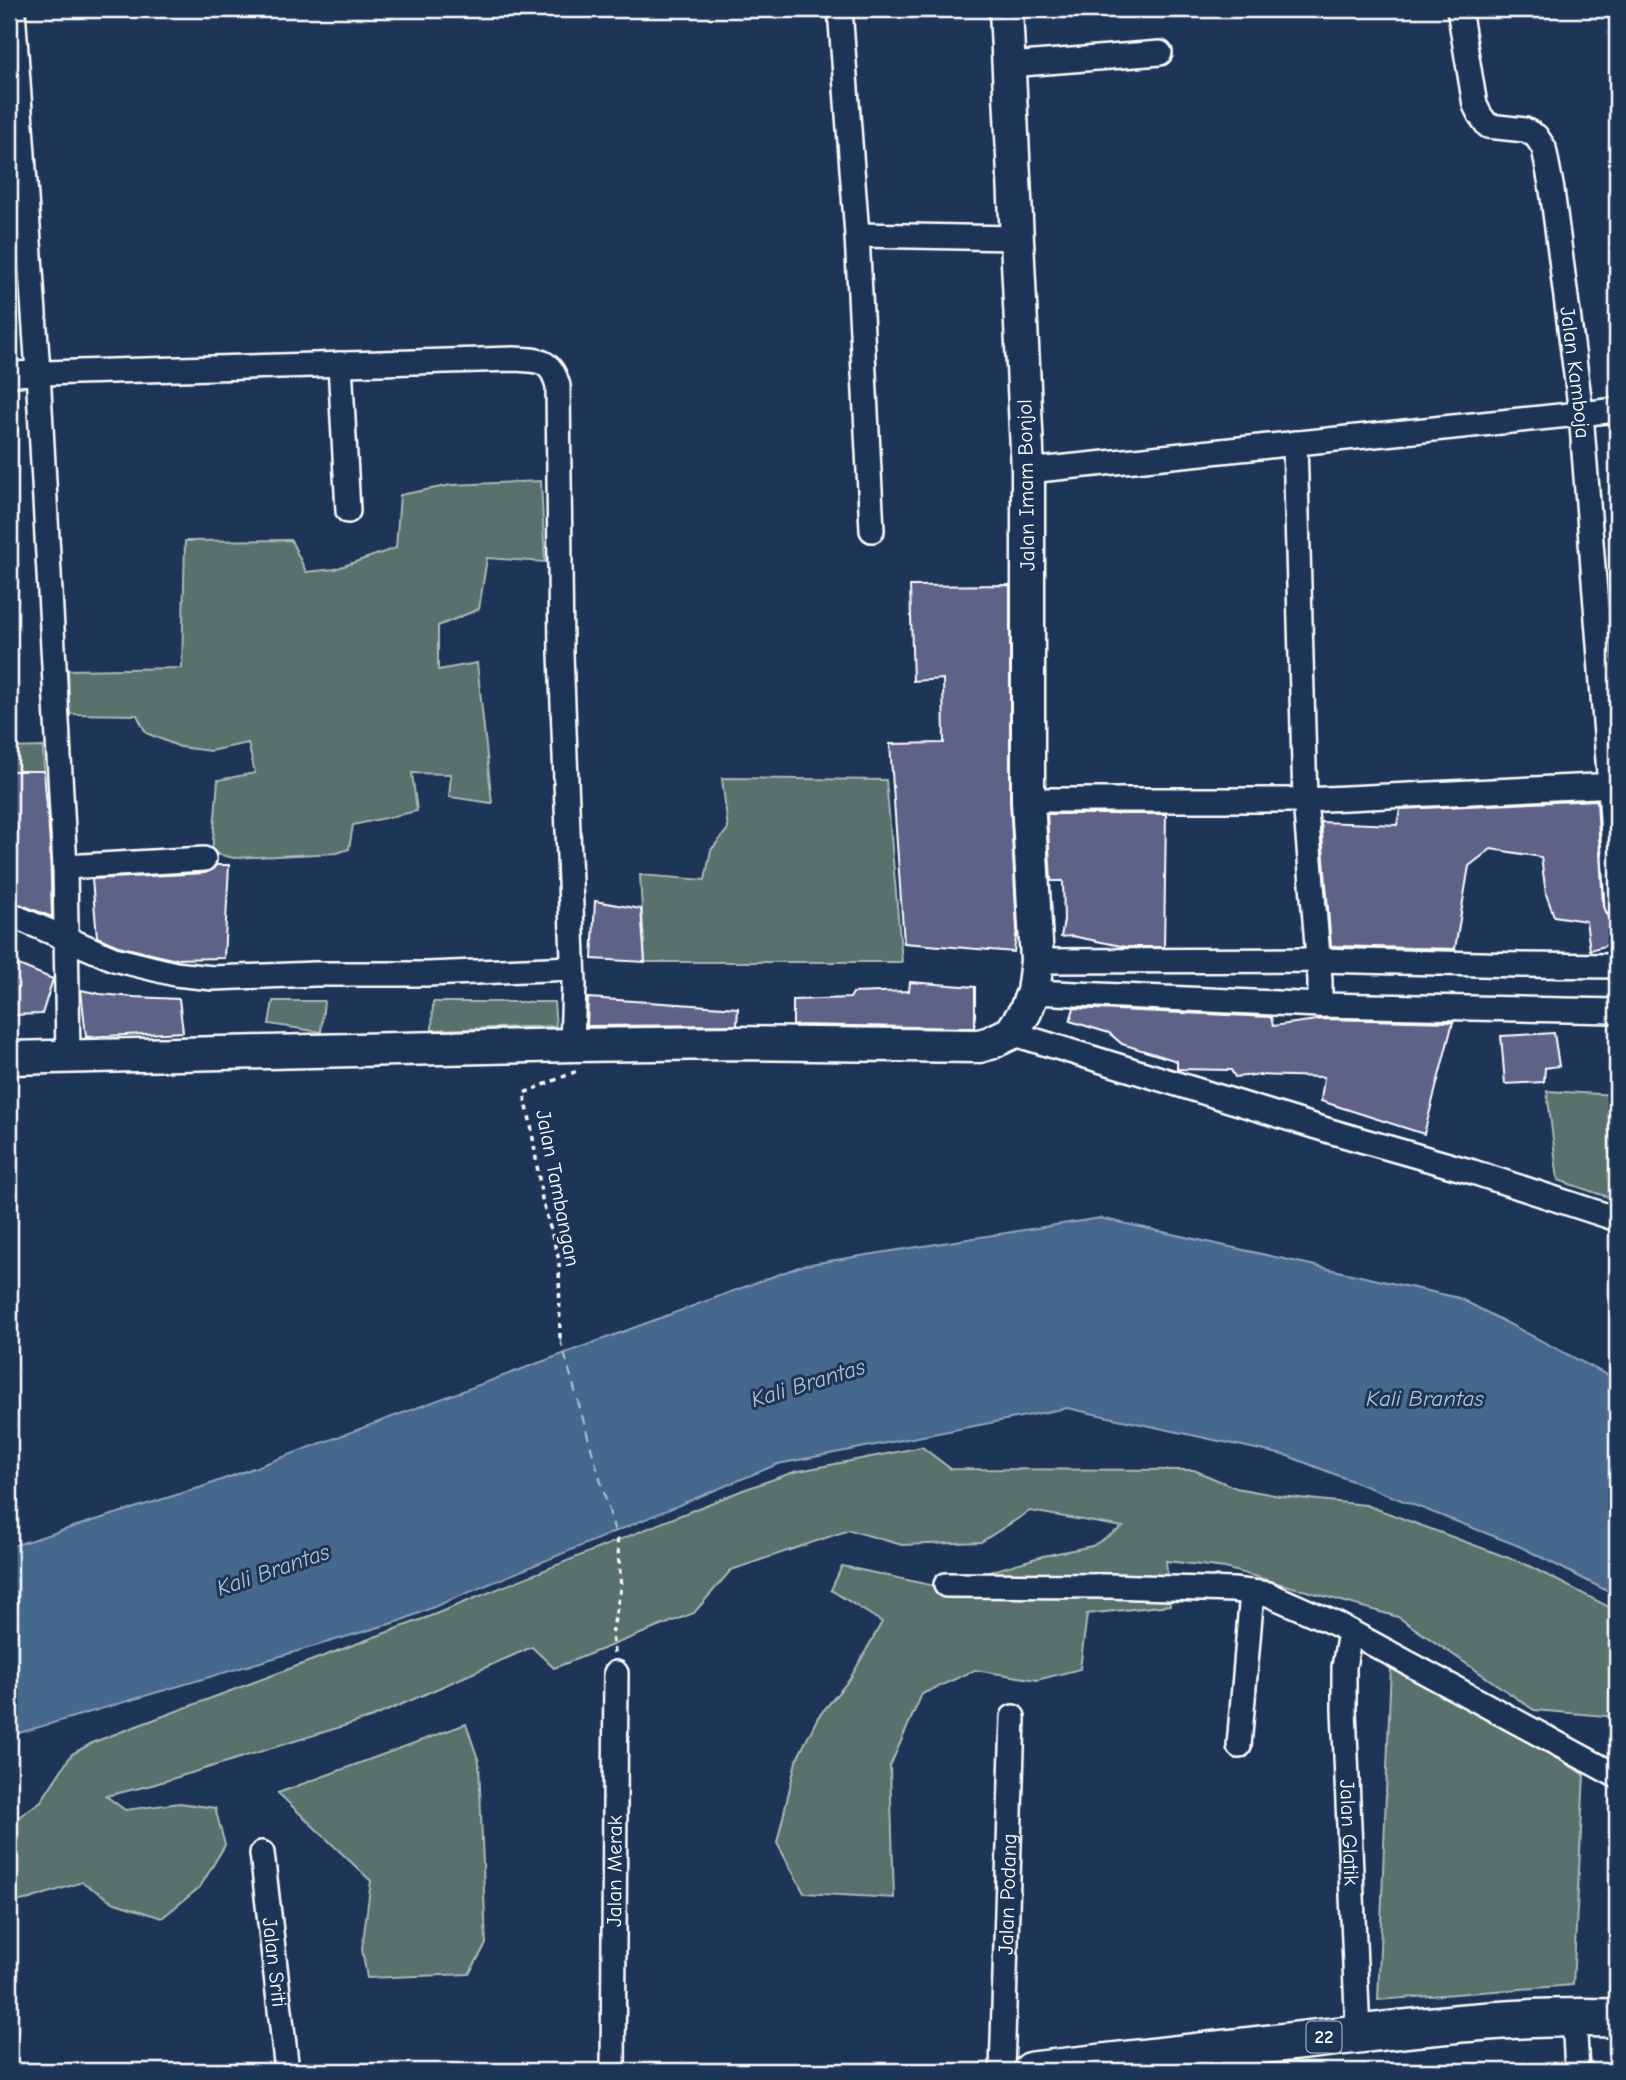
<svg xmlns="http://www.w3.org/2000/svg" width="1626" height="2080" font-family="'Comic Neue',sans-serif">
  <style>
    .green { fill: #58716d; stroke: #acb8b6; stroke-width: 2 }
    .water { fill: #47688d; stroke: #91a4bb; stroke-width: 2 }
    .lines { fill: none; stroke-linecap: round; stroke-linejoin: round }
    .ferry { stroke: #b5c3d1; stroke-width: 2; stroke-dasharray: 9 7; stroke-linecap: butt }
    .building { fill: #5f6287; stroke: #fff; stroke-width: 2 }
    .minor-casing { stroke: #fff; stroke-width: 28 }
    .secondary-casing { stroke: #fff; stroke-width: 37 }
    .trunk-casing { stroke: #fff; stroke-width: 42 }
    .path { stroke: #fff; stroke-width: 3.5; stroke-dasharray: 5 5; stroke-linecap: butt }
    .minor { stroke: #1d3557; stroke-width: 23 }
    .secondary { stroke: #1d3557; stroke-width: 32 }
    .trunk { stroke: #1d3557; stroke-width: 37 }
    .labels { text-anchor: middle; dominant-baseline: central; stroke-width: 6; stroke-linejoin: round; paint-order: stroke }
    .shield { fill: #1d3557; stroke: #bbc2cd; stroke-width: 2 }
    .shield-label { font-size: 19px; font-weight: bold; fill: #fff }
    .street-label { font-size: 21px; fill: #fff; stroke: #1d3557 }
    .water-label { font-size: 23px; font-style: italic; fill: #b5c3d1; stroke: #1d3557 }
  </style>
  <rect width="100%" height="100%" fill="#1d3557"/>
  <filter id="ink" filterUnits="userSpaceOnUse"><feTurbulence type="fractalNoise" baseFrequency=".0143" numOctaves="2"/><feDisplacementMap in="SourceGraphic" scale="14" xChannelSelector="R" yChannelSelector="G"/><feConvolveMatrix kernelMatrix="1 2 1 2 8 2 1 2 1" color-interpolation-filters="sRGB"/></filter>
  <g filter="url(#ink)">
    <g class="green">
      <path d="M541,481L545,562L487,558L479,609L438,626V670L477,663L492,803L449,797L451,774L412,773L417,811L353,825L349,849L337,853L234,858L212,853L218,780L255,773L248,743L210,751L180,747L146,733L137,715L69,714L68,670L182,668L185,541L291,540L306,572L335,569L396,548L400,495L451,485Z"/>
      <path d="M43,747L44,771H9V748Z"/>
      <path d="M722,778L886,780L902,962H645L640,875L705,880L711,850L728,829Z"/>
      <path d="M273,1001H324L321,1032L269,1024Z"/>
      <path d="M433,1002H554L556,1026L432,1030Z"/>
      <path d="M1547,1091L1617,1095V1200L1558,1180Z"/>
      <path d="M922,1447L951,1469L1194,1470L1236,1488L1280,1496L1366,1505L1525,1564L1617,1611V1717L1534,1710L1398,1617L1225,1568L1166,1561L1170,1605L1087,1614L1080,1669L1037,1680L975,1670L922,1694L890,1766L894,1898L804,1893L777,1843L796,1761L818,1717L850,1679L882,1622L831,1590L842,1566L939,1587L1043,1556L1092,1546L1123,1527L1030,1511L981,1542L902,1545L849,1530L731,1570L694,1613L554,1668L532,1647L373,1717L152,1785L106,1796L125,1810L180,1803L215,1808L225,1845L200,1887L162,1918L115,1903L82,1882L30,1899L9,1903V1824L41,1801L72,1754L94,1742L428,1617L743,1490L794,1472Z"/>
      <path d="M1391,1665L1584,1774L1573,1985L1378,2000Z"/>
      <path d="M466,1724L479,1762L486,1944L469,1974L367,1978L362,1949L371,1881L278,1793Z"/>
    </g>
    <path class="water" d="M1100,1218L1459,1298L1617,1380V1596L1519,1546L1288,1456L1067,1408L778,1464L400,1621L9,1736V1547L202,1487L804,1265Z"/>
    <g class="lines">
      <path class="ferry" d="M560,1338L617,1539"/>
    </g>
    <g class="building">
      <path d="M1010,585V800L1017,929L1014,952L904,943L890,744L944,743L943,679L913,681L910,586Z"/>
      <path d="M9,771H44L50,844L52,917L9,900Z"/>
      <path d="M1597,800L1603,906L1605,912L1609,916L1612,944L1590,950L1586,921L1554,916L1546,894L1541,857L1491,849L1469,866L1455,949L1331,946L1321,822L1397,825L1400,809Z"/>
      <path d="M1047,814H1166L1164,947H1126L1072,936L1061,937L1064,920L1063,881H1051Z"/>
      <path d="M216,865H229L224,958L172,959L118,946L97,937L92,879L205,873L212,870Z"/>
      <path d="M595,901L641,909L645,962L592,959Z"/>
      <path d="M9,961L53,979L42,1014L9,1015Z"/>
      <path d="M910,982L975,987V1028L793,1025V1000L850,998L853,993L909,991Z"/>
      <path d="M81,990L100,994L134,997L179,999L183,1032L86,1037Z"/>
      <path d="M588,998L738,1008L737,1025L587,1026Z"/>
      <path d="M1074,1008L1271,1017L1273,1026L1324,1019L1453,1022L1424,1134L1321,1101L1324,1077L1256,1075L1235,1077L1231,1070L1177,1069V1061L1122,1044L1109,1033L1070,1021Z"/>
      <path d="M1554,1033L1559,1066L1545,1068L1544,1082L1505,1084L1501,1036Z"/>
    </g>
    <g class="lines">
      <defs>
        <g id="minor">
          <path d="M13,9L38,372L65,867L68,1056"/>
          <path d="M840,9L857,235L1016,238"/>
          <path id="s1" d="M1459,9L1475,105L1480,115L1488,126L1525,130L1536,136L1544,148L1552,190L1581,413L1610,786L1617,905"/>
          <path d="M1009,65L1160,53"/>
          <path d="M857,235L872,530"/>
          <path d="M340,364L348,511"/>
          <path d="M9,374L514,359C539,360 551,359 558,386L561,654L574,983L572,1045"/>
          <path d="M1295,443L1305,800L1320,980V1005"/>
          <path d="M1028,471L1617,410"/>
          <path d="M1028,800H1305L1617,785"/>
          <path d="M65,867L204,859"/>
          <path d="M9,914L114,959L175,974L213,978L315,974H428L572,968"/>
          <path d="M1037,961L1318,960L1520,965L1617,966"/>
          <path d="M1033,992L1320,1005L1617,1011"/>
          <path d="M1011,1033L1333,1132L1473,1172L1617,1219"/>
          <path d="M946,1585L1109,1586L1233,1590L1268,1594L1336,1624L1617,1776"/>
          <path id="s2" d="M1350,1632L1344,1667V1710L1358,2034"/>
          <path d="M1239,1746L1252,1592"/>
          <path id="s3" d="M262,1853L287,2071"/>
          <path d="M1574,2017L1577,2071"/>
          <path id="s4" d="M613,2071L616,1673"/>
          <path id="s5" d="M1002,2071L1013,1717"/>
        </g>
        <path id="secondary" d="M9,1058L572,1045L734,1043L979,1046L990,1043L1011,1033L1025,1012L1033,992L1037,961L1028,800V471L1006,9"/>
        <path id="trunk" d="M1032,2071C1141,2058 1250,2047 1358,2034C1445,2024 1530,2015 1617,2018"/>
      </defs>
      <use href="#minor" class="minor-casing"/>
      <use href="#secondary" class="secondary-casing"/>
      <use href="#trunk" class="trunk-casing"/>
      <g class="path">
        <path d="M560,1338L559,1260L542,1199L531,1125L524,1093L577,1071"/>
        <path d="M614,1653L612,1634L621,1586L617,1539"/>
      </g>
      <use href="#minor" class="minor"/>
      <use href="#secondary" class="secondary"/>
      <use href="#trunk" class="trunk"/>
    </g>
  </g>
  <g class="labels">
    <rect class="shield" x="1306.5" y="2021.5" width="35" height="31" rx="5"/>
    <g class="shield-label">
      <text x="1324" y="2037">22</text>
    </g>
    <g class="street-label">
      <text stroke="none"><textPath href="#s1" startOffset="413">Jalan Kamboja</textPath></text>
      <text transform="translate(1026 485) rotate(-91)">Jalan Imam Bonjol</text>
      <text transform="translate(558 1188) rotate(79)">Jalan Tambangan</text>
      <text stroke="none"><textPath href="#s2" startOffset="201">Jalan Glatik</textPath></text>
      <text stroke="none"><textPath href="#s4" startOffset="200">Jalan Merak</textPath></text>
      <text stroke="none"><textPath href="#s5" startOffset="177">Jalan Podang</textPath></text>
      <text stroke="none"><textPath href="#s3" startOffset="110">Jalan Sriti</textPath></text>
    </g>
    <g class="water-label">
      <text transform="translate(808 1383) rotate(-17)">Kali Brantas</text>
      <text x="1425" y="1398">Kali Brantas</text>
      <text transform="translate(273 1570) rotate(-19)">Kali Brantas</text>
    </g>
  </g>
  <rect width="1626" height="2080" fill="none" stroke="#1d3557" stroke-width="35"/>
  <rect x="18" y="18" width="1591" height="2045" fill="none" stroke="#fff" stroke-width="2.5" filter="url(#ink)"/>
</svg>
